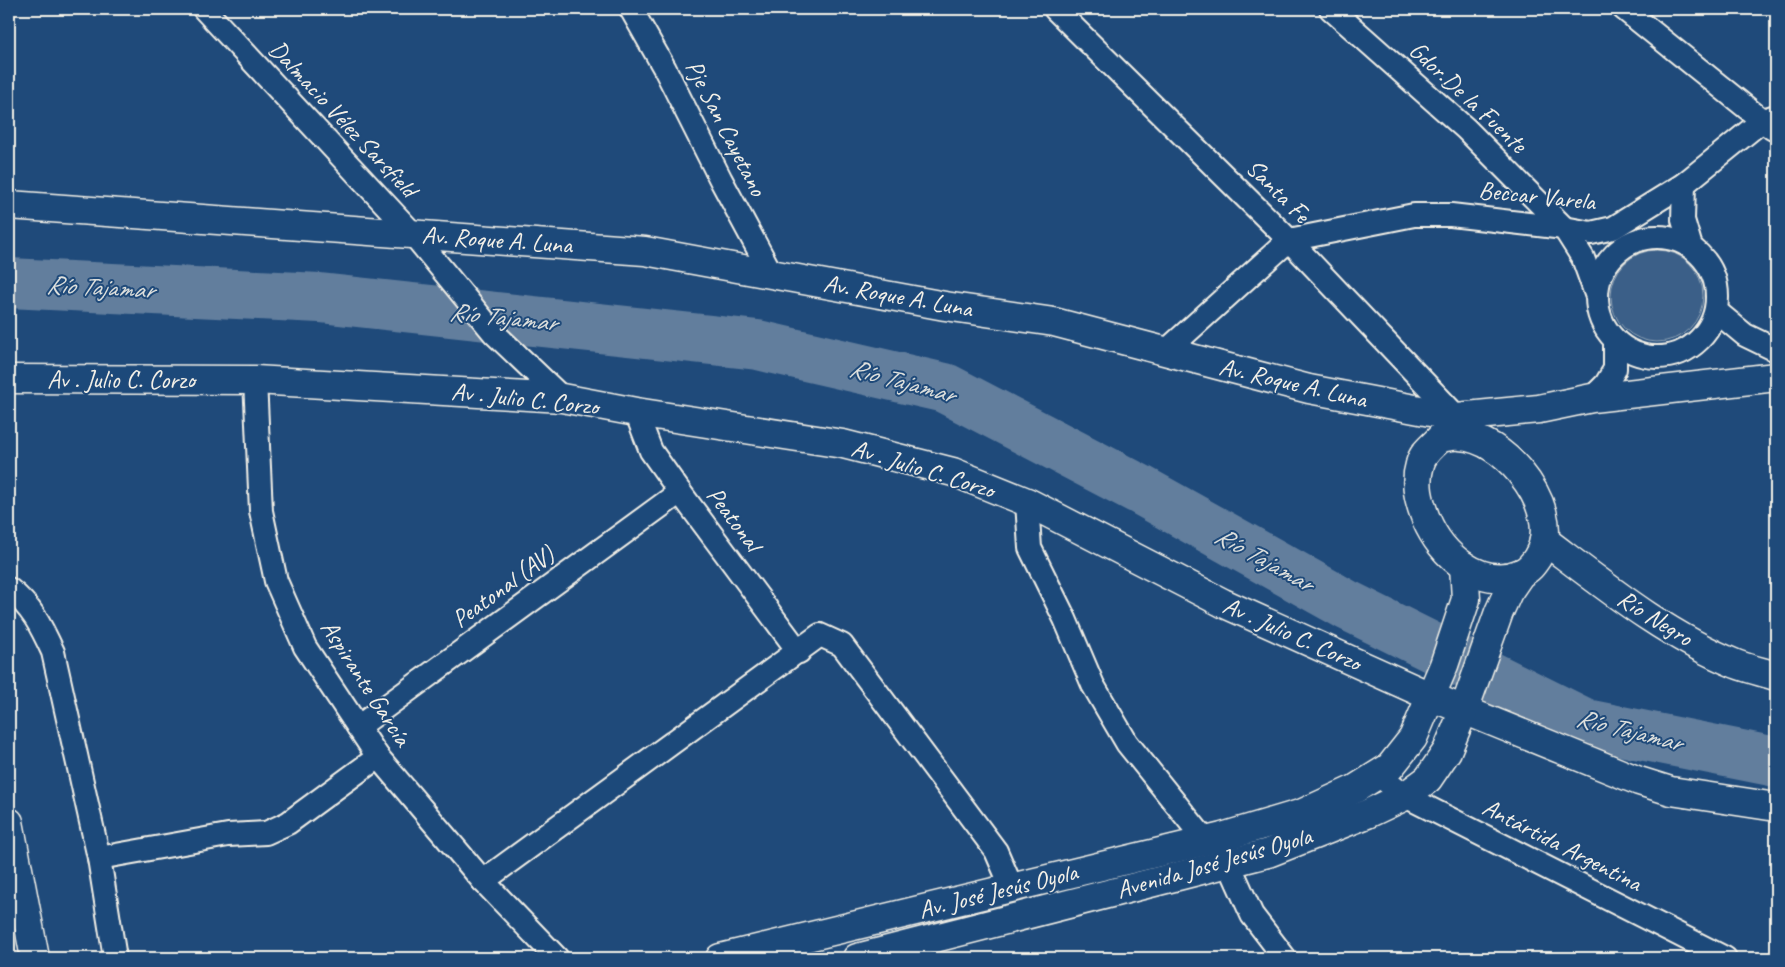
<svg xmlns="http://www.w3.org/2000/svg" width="1785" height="967" font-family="Caveat,sans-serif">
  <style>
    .green { fill: #3a5f88; stroke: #97a8b8 }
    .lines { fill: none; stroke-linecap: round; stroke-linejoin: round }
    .river { stroke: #627e9d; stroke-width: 50 }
    .street-casing { stroke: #f4f1e8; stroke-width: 26 }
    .secondary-casing { stroke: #f4f1e8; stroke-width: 31 }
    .street { stroke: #1f4a7a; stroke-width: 22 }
    .secondary { stroke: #1f4a7a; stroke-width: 28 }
    .labels { text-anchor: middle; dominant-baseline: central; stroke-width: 4; stroke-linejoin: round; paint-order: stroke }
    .street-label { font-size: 25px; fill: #f4f1e8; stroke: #1f4a7a }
    .water-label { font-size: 26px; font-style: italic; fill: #dee0dd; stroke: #1f4a7a }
  </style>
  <rect width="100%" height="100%" fill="#1f4a7a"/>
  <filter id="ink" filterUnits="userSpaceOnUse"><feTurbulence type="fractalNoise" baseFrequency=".02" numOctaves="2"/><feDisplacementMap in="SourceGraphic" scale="10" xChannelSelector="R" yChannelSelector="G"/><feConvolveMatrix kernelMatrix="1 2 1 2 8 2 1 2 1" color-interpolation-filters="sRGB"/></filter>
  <g filter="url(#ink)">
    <circle class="green" cx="1657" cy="296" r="46"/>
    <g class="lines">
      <path class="river" d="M9,283L320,298L758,345L945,388L1139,489L1347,605L1586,724L1776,762"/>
      <defs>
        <g id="street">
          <path d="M204,9L413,234L494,333L562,398"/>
          <path d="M631,9L665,69L721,180L771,273"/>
          <path d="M1055,9L1289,240L1457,417"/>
          <path d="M1331,9L1466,129L1564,228L1583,258L1596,294"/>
          <path d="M1624,9L1773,129"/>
          <path d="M1684,184L1683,220L1691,247"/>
          <circle cx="1657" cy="297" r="60"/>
          <path d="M1716,311L1745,335L1776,350"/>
          <path d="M1165,352L1289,240L1414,215H1451L1564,228L1591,233L1613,228L1684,184L1763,120L1776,116"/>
          <path d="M255,380L261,511L276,581L305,647L378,757L483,881L557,958"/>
          <path d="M1592,398L1606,384L1615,369V341"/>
          <path d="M636,412L651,451L680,492L799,652"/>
          <path d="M1027,502L1030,548L1065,619L1093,685L1127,743L1205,840"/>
          <path d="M9,589C32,607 41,626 53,652L99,858L115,958"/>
          <path d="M358,727L680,492"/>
          <path d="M1378,775L1405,796L1725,958"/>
          <path d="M99,858L228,835L266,833L288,823L378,757"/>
          <path d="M1229,864L1252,915L1285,958"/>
          <path d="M483,881L820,635L842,645L996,851L1012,888"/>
        </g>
        <g id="secondary">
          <path d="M9,205L645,251L945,306L1054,322L1309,389L1457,417L1539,409L1592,398L1776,377"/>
          <path d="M9,379L255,380L562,398L636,412L843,444L953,472L1027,502L1223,603L1432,697L1639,781L1671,791L1776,807"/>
          <path d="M1441,438C1447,437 1453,435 1459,436C1483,437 1505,454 1520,472C1539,495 1555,529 1537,558C1533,564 1529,570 1521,573C1480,590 1441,555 1426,519C1419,501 1414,484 1420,464C1423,452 1432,447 1440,438C1447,432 1451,424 1457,417"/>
          <path d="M1544,540C1605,586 1665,635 1736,664C1749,669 1763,672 1776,676"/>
          <path d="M9,822L35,958"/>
          <path d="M720,958L1222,837L1303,813L1355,789L1390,767L1413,738L1444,665L1466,599L1464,566"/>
          <path d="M857,958L1268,853L1367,814L1405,796L1428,779L1447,751L1464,710L1499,612L1508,592L1521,573"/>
        </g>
      </defs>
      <use href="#street" class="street-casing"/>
      <use href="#secondary" class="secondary-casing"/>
      <use href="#street" class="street"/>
      <use href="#secondary" class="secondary"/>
    </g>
  </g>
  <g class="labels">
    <g class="street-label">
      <text transform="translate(1468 97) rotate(43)">Gdor.De la Fuente</text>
      <text transform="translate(343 119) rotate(47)">Dalmacio Vélez Sarsfield</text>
      <text transform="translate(726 128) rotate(63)">Pje San Cayetano</text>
      <text transform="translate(1278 191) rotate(45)">Santa Fe</text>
      <text transform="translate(1537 196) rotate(6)">Beccar Varela</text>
      <text transform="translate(497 240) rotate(4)">Av. Roque A. Luna</text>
      <text transform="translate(898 296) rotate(10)">Av. Roque A. Luna</text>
      <text x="121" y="380">Av . Julio C. Corzo</text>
      <text transform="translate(1293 383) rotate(13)">Av. Roque A. Luna</text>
      <text transform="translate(525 399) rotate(6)">Av . Julio C. Corzo</text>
      <text transform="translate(923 469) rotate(17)">Av . Julio C. Corzo</text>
      <text transform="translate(734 519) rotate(53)">Peatonal</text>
      <text transform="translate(503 587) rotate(-36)">Peatonal (AV)</text>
      <text transform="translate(1655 618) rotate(32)">Río Negro</text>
      <text transform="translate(1292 634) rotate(24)">Av . Julio C. Corzo</text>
      <text transform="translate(366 683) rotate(57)">Aspirante García</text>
      <text transform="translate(1562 845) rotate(27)">Antártida Argentina</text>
      <text transform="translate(1214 863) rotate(-16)">Avenida José Jesús Oyola</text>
      <text transform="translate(998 891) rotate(-14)">Av. José Jesús Oyola</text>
    </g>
    <g class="water-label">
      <text transform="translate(100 287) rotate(3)">Río Tajamar</text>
      <text transform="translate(503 317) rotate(6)">Río Tajamar</text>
      <text transform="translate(902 381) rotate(15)">Río Tajamar</text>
      <text transform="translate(1264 559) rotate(29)">Río Tajamar</text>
      <text transform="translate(1629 730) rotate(14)">Río Tajamar</text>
    </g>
  </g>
  <rect width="1785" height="967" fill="none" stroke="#1f4a7a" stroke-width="30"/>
  <rect x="15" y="15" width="1755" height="937" fill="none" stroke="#f4f1e8" stroke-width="2" filter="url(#ink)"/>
</svg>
